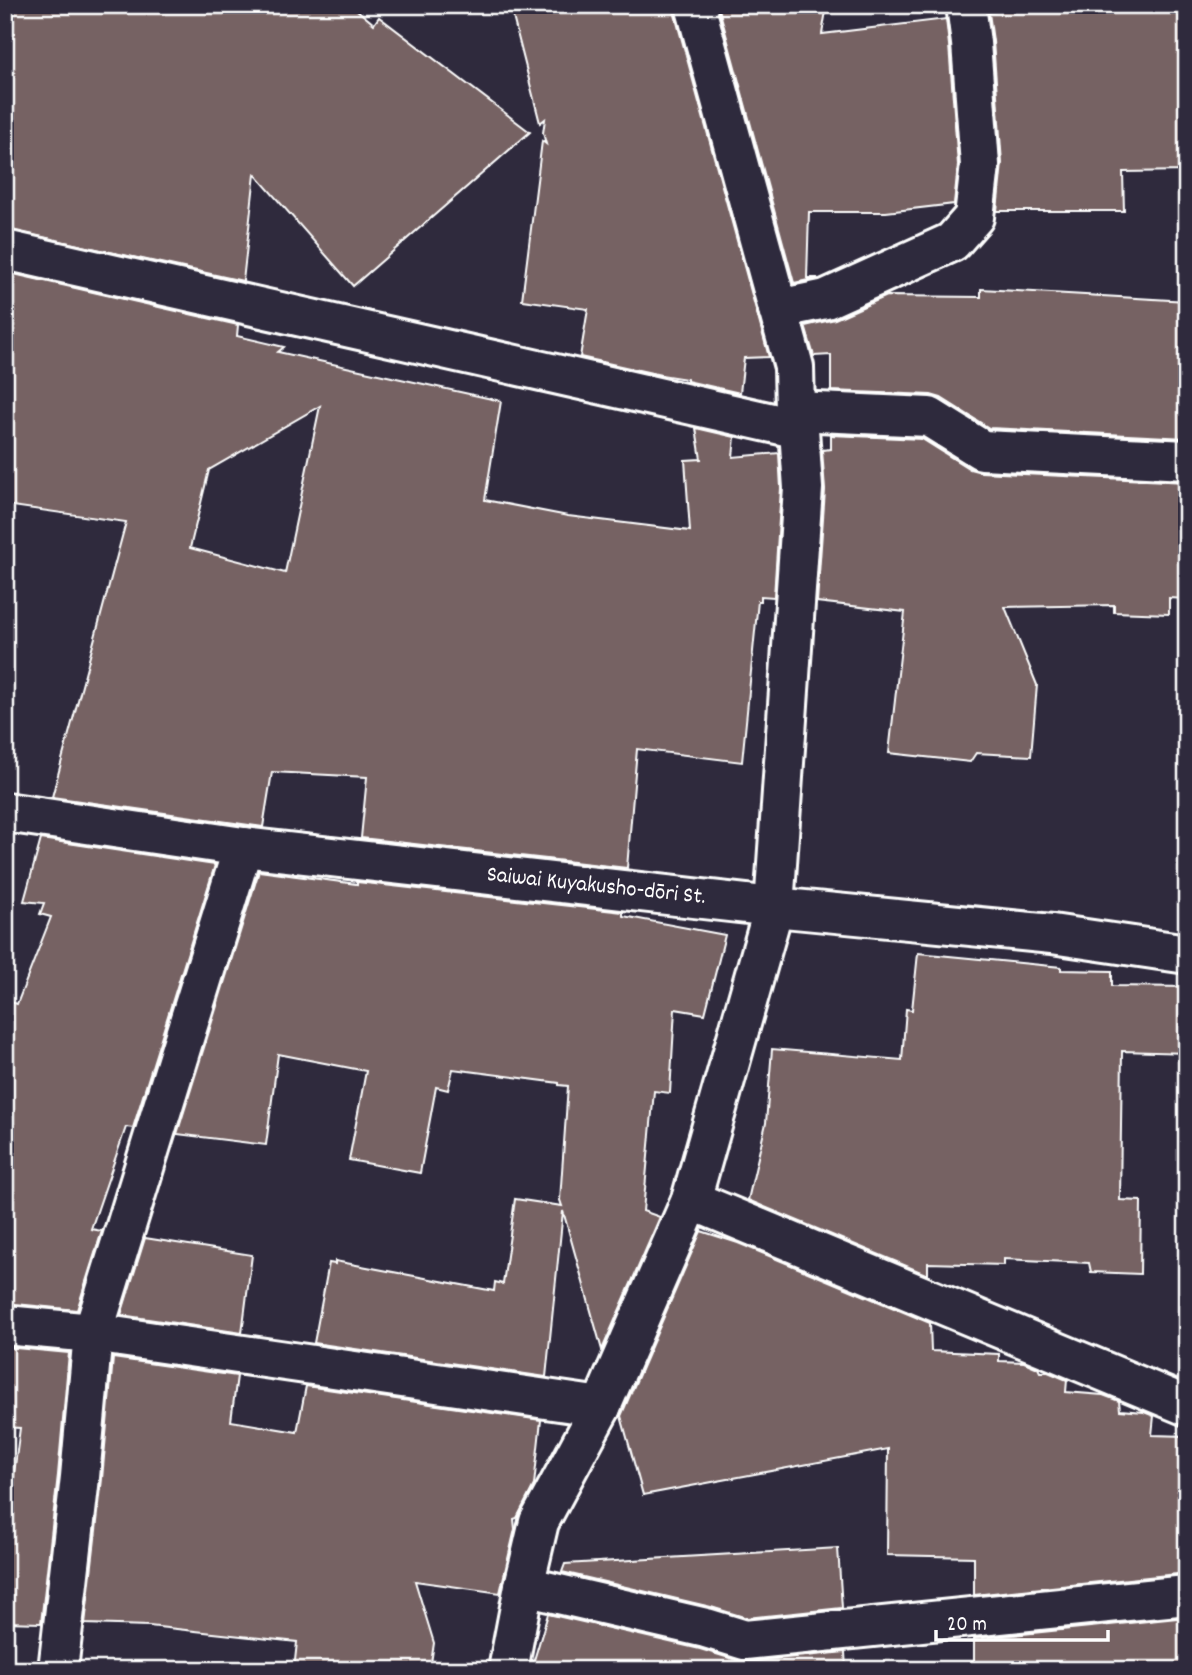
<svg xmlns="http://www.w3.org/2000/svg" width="1192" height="1675" font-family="Dekko,sans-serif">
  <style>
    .building { fill: #766263; stroke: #fff; stroke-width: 2; fill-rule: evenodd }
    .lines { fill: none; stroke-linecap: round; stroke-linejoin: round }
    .minor-casing { stroke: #fff; stroke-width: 44 }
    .minor { stroke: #2f2a3d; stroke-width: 38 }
    .labels { text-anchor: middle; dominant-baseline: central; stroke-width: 5; stroke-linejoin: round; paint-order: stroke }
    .street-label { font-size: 23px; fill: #fff; stroke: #2f2a3d }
  </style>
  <rect width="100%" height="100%" fill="#2f2a3d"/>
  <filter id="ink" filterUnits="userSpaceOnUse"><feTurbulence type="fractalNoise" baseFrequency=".0143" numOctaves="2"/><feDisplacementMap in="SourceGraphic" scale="14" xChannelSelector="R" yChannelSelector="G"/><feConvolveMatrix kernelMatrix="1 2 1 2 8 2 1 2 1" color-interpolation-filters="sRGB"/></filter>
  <g filter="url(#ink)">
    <g class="building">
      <path d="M5,5H351L374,24L379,17L530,132L353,286L255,174L243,281L5,229Z"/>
      <path d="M510,5H674V11L769,357L744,358L740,393L687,381V379L661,375L580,357L588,309L522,300L542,141L546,144L543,133L545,119L540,123Z"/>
      <path d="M718,5H827L822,34L946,19L949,45L958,165L954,204L886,212H809L807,278H818L794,283Z"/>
      <path d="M995,5H1187V171L1123,172L1124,211H997L1002,163L993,41L989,13L995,12Z"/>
      <path d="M5,272L238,325L237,336L284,347L278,352L501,401L485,500L568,516L690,531L685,460L701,459L696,428L735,437L733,457L779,453L781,488L774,597L761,596V601H758L742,762L637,749L627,868L361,838L367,777L272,772L263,827L52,797L126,522L5,505ZM320,406L285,573L190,548L209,470Z"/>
      <path d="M981,289L1187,301V336L1183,393H1187V438L989,428L941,398L931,395L831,391V355L814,356L805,326L835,319L887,296L981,297Z"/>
      <path d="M831,435L922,439L970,469L981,472L1187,482V599L1169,598V614L1114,612V605L1005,607L1037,685L1031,756L976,753L970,762L889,753L905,612L817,602L825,490L822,450L831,449Z"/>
      <path d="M41,839L215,865L133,1128L126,1127L91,1229L102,1231L77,1310L5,1303V1000L17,1004L51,917L40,914L44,903L24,901Z"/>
      <path d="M259,871L357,884V882L623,912V916L725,935L705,1014L675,1009L670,1093L654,1091L643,1211L660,1217L602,1350L563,1211L546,1377L314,1343L329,1263L335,1264V1261L494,1291L495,1282L503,1284L515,1199L562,1206L560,1200L568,1086L559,1085V1083L453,1069L448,1090L436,1087L420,1173L349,1160L366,1071L278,1054L266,1145L177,1134Z"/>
      <path d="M918,953L1061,967V970L1112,971V986L1187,987V1053L1122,1051L1120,1200L1141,1201L1140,1274L1091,1272L1089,1263L1004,1259V1265L928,1263V1275L748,1200L766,1123L772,1049L902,1060L906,1009L912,1010Z"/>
      <path d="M701,1231L738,1243L930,1323L931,1351L999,1354V1361L1024,1362L1038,1368L1040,1372H1048L1067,1380L1066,1392L1103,1395L1119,1401L1120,1410L1144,1412L1154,1416L1152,1435L1187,1436V1573L974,1595V1557L887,1555L888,1449L643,1495L621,1416Z"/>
      <path d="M145,1238L252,1255L242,1333L121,1315Z"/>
      <path d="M5,1347L69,1353L58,1475L41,1623L5,1622V1542L20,1428L5,1427Z"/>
      <path d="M113,1358L237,1376L231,1421L297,1432L306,1386L541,1420L534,1485L517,1518L514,1519L515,1529L500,1593L415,1581L434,1643L430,1670H294L297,1642L149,1626L85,1624L102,1479Z"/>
      <path d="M838,1548L842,1608L747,1618L711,1607L562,1572L565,1564Z"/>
      <path d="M548,1614L700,1649L739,1661L747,1662L845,1652L846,1670H531Z"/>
      <path d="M1187,1617V1670H974V1639Z"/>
    </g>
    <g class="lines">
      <defs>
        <g id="minor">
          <path d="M5,250L799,429"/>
          <path d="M778,309L826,299L952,242L974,217L980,165L971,43L966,5"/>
          <path d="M795,411L929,417L982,450L1187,460"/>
          <path d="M5,812L243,847L774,907L1052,934L1187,954"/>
          <path d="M691,1200L1187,1406"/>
          <path d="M5,1325L93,1333L601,1407"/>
          <path d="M524,1586L706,1628L745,1640L1187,1595"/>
          <path d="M58,1670L80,1477L93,1333L243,847"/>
          <path d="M508,1670L524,1586L539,1522L601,1407L691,1200L774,907L803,488L799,429L795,411L794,367L695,5"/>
        </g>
      </defs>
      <use href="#minor" class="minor-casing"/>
      <use href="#minor" class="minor"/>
    </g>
  </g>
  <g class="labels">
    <g class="street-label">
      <text transform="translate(596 887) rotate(6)">Saiwai Kuyakusho-dōri St.</text>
    </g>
  </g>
  <rect width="1192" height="1675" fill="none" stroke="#2f2a3d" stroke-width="28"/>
  <rect x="14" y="14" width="1164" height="1647" fill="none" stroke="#fff" stroke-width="2.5" filter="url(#ink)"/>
  <path d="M936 1630v10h172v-10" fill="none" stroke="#ffffff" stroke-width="3.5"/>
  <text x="947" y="1630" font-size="21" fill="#ffffff" stroke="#2f2a3d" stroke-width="5" paint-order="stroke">20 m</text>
</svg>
